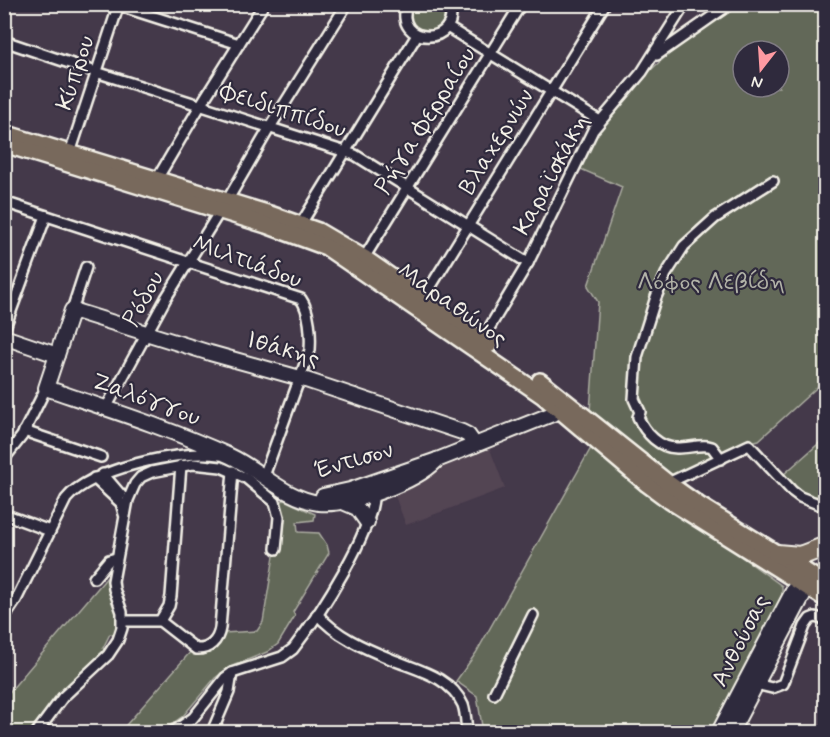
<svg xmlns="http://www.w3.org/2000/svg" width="830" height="737" font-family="Mynerve,sans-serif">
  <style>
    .built { fill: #534453 }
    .green { fill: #626759; stroke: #abaca0; stroke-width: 1.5; fill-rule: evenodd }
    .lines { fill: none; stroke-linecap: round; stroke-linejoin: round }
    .street-casing { stroke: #f4f1e8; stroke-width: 14 }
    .secondary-casing { stroke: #f4f1e8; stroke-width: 18 }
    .primary-casing { stroke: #f4f1e8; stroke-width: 20 }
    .highway-casing { stroke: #f4f1e8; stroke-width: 22 }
    .street { stroke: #2f2a3d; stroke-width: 9 }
    .secondary { stroke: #2f2a3d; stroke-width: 14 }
    .primary { stroke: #78695c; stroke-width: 15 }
    .highway { stroke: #78695c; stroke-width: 18 }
    .labels { text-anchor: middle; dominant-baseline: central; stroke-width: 4.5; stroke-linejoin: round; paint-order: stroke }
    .street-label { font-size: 24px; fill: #f4f1e8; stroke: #2f2a3d }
    .park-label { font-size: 24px; fill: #b2b3a8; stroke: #2f2a3d }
  </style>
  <rect width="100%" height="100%" fill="#44394a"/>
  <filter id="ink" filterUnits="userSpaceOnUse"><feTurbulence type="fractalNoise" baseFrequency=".0167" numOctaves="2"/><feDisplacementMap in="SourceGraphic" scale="12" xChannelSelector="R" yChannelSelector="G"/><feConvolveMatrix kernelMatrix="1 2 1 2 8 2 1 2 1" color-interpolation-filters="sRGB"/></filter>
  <g filter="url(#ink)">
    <path class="built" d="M488,444L505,488L406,525L393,491L440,471L443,462Z"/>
    <g class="green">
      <path d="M413,5H442C447,16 444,25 433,30L419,29C410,23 408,15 413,5Z"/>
      <path d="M741,5H825V380L759,440L747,443L671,476L590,411L598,302L588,286L622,187L576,167C597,130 635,81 669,54C691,35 716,20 741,5ZM743,51H779V87H743Z"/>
      <path d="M825,438V495C807,500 795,488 783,475Z"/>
      <path d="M591,448L782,586V599L713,732H483L477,696L456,681L476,653Z"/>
      <path d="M284,500L315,514L314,520L297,522L298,532L319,533L327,545L329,553L293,612L295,616L278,644L267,652L230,667L215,678L183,716L160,732H120L192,650L223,633L257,631L263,622L274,556L280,550L283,514L280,502Z"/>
      <path d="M109,575L112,599L121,612L116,636L110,634L103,648L106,652L58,696L34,725L31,732H5V697Z"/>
    </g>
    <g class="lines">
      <defs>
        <g id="street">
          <path d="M114,4L239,44"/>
          <path d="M407,4C392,47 463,47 449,4"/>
          <path d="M447,27L600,121"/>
          <path d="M4,41L96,72L355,155L528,263"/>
          <path d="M657,55L730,4"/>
          <path d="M70,153L119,4"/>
          <path d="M157,179L200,106L264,4"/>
          <path d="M227,201L270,127L347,4"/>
          <path d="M4,202L301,299C310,312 311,335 310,350L264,476"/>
          <path d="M299,227L417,35"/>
          <path d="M364,258L521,4"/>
          <path d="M423,299L605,4"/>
          <path d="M72,310L86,267"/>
          <path d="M4,330L46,216"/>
          <path d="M482,340L528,263L593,130L642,72L685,4"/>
          <path d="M106,408L166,298L220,211"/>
          <path d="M24,431L101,457"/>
          <path d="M4,459L22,436L46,388"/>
          <path d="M721,459L712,447L708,446C697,445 688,448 678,448C660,449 645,433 638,417L640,412L634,399L637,357L656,297L666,274L684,246L715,218L773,181"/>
          <path d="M103,474L121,495"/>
          <path d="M94,478L121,503L124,514"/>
          <path d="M668,483L749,445L792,491L800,497L826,507"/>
          <path d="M4,514L50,531"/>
          <path d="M94,578L109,560L116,558"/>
          <path d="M317,614C336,636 364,648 391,659C417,670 450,676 463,705C466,713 466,724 467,732"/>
          <path d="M4,618L16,600L66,499C90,469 181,449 219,455"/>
          <path d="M123,621H160L196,649C209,650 218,641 220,628L233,471"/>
          <path d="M160,621L169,606L171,596L181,465"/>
          <path d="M756,684L772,688L783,684L805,626L810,619L815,617L826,620"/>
          <path d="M494,694L533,615"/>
          <path d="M37,732L63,697L108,655L118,640L122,628V612L114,589L113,581L128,500L135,484L141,477L152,472L193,464L221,467L246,478L275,502L279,517L276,549"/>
          <path d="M173,732L193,718L225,678L232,673L282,657L293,649C317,618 379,525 373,488"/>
          <path d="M212,732L229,692L232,673"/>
        </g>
        <g id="secondary">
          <path d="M4,337L57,355"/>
          <path d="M437,460C415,483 350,506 319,503C284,498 260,470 230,456C171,429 108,409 46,388L72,310L210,353L300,378L462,432L468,435L475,445"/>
          <path d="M323,496L350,490L437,460L570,407"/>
          <path d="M343,502L357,508L367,522"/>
          <path d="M719,732L803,572"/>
          <path d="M731,732L812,578"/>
        </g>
        <g id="primary">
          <path d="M4,133L270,214L318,231L364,258L489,345"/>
          <path d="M4,144L266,225L326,247L543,396L647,484L670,501L826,599"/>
          <path d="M540,381L668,483L699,505L826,584"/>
        </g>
        <path id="highway" d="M777,554L800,556L821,548"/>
      </defs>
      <use href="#street" class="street-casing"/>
      <use href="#secondary" class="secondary-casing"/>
      <use href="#primary" class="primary-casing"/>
      <use href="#highway" class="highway-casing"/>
      <use href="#street" class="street"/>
      <use href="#secondary" class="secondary"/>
      <use href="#primary" class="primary"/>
      <use href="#highway" class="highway"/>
    </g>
  </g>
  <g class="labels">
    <g class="street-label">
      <text transform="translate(76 73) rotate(-72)">Κύπρου</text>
      <text transform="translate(283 111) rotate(18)">Φειδιππίδου</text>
      <text transform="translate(426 121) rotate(-58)">Ρήγα Φερραίου</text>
      <text transform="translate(497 142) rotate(-58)">Βλαχερνών</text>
      <text transform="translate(552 175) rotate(-62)">Καραϊσκάκη</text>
      <text transform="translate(247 262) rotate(20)">Μιλτιάδου</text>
      <text transform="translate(144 299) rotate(-61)">Ρόδου</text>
      <text transform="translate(452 305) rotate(35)">Μαραθώνος</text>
      <text transform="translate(283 350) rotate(16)">Ιθάκης</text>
      <text transform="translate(146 400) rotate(20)">Ζαλόγγου</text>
      <text transform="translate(354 461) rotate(-16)">Έντισον</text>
      <text transform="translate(741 641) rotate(-63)">Ανθούσας</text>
    </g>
    <g class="park-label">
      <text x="711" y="282">Λόφος Λεβίδη</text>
    </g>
  </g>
  <rect width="830" height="737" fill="none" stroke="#2f2a3d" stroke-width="24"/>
  <rect x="12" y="12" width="806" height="713" fill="none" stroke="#f4f1e8" stroke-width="2" filter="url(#ink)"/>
  <g transform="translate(761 69) rotate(197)"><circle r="28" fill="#2f2a3d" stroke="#7e7a81" stroke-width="1.5"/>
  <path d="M0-4.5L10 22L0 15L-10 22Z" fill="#ff9aa2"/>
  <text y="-9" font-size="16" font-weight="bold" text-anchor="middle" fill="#f4f1e8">N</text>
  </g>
</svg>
